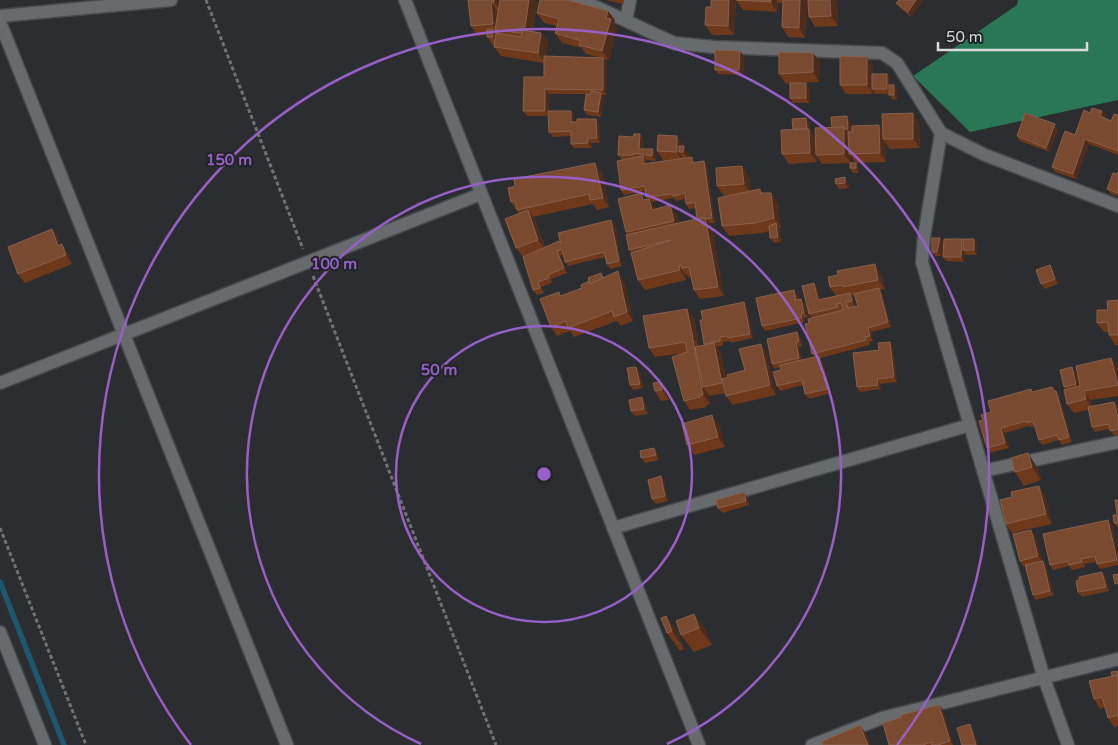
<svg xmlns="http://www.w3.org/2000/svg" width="1118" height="745" font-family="'Varela Round',sans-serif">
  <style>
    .forest { fill: #297755 }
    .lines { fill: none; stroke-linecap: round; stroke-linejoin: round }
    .stream { stroke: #1c576e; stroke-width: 5.5 }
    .minor-casing { stroke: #46494b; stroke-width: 15 }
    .path { stroke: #707274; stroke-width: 3; stroke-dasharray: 4 2.5; stroke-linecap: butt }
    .minor { stroke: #686b6e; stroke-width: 12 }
    .wall { fill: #6e381b; fill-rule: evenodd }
    .shaded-wall { fill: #4e2c1b }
    .building { fill: #794a30; stroke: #88604b }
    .ring { fill: none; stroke: #9760c8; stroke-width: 2.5 }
    .centre { fill: #9760c8; stroke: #212426; stroke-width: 2.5 }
    .ring-label { font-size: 15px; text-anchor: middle; font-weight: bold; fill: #9760c8; stroke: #212426; stroke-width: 4; stroke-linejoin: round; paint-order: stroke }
  </style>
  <rect width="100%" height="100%" fill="#2b2d30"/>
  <path class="forest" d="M1018,0H1118V100L970,132L913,76L1017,5Z"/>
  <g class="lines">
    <path class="stream" d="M0,582L64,745"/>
    <defs>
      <g id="minor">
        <path d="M405,0L699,745"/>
        <path d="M568,0L594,6L674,43L714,47L882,53L897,63L941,133L985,155L1118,206"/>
        <path d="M0,16L171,0"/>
        <path d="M626,20L630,0"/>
        <path d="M0,22L287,745"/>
        <path d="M941,133L924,237L922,262L1044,678L1068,745"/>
        <path d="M0,383L481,194"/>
        <path d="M983,471L1118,442"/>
        <path d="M613,528L970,425"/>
        <path d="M0,632L45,745"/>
        <path d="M812,745L882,718L1118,659"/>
      </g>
    </defs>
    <use href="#minor" class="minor-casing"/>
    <g class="path">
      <path d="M206,0L303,249"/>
      <path d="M313,276L496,745"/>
      <path d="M0,528L86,745"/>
    </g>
    <use href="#minor" class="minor"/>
  </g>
  <g class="wall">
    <path d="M468,0H535L537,3L533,31L541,33L548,42L546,56L598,57L586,54L582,48L562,43L555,33L557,26L544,23L537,13L608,11L615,20L614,24L617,29L609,60L605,59L607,62L606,95H603L604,97L601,117L587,115L584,110L586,94H549L548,116H527L523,111L544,77V63L501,56L487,37V35L478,36L471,26Z"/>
    <path d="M605,0H624L623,4Z"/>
    <path d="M711,0H808L805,38L788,37L782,27L783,3H778L777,12L743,10L736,0L734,35H712L705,25L711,7Z"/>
    <path d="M808,0H837L838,26L815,27L809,17Z"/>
    <path d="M923,0L911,17L900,8L896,3Z"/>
    <path d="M813,53L820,62L819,82L792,83L810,88V103H793L790,98V83L786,84L779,74Z"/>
    <path d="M744,56L743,75L718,74L715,70Z"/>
    <path d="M867,57L873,66V74L890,78V85L897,90V100L892,99L889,94H875L873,91V94H846L840,85Z"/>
    <path d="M1102,111L1106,116L1105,118L1111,121L1118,115V155L1089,144L1076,179L1055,172L1052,167L1090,113Z"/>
    <path d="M574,115V122L596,119L599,123L600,143H591L592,148H574L571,144V136L553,137L549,132Z"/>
    <path d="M850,121L851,132L879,125L883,131L919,123L920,148L890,149L885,142L886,162L856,163L859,168V173H853L850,168V163L822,164L816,155L817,162L789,164L782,154L793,129L809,122L810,130L815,138ZM851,156L856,163H851Z"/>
    <path d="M1058,129L1050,152L1020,141L1017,136Z"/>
    <path d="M640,134L643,139V149L656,154V161L646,160L647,163L666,161H664L657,151L684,145V147L690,156V157L695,162L704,161L707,166L715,223H710L712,226L724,296L700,299L694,290L691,277L689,278L686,274L685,275L686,280L645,290L638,280L631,253L629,250L628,235L626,232L645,200L648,199L646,197V191L624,195L621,190L622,160L618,155L633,137ZM674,198L676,201L685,199L686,204L689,209L696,208L697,219L679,223L677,215L656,209L651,202Z"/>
    <path d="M1118,172V196L1111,194L1107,189Z"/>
    <path d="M602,173L609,207L597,210L593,204L533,217L535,220L545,247L561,244L611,220L615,225L622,266L610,269L607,264L605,257L568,266L565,262L563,254L560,256L567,273L551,279L552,283L541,287L544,293L537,295L533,290L523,257L516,248L519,214L511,202Z"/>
    <path d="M749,175L750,191L760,189L762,193H771L778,203L781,228H779L781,242L774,243L770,238L769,231L762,233L729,236L722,226L731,195L724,196L717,186Z"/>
    <path d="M848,182L849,188L839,189L836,184Z"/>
    <path d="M52,229L58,238L61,245L68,254L72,264L25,283L18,274Z"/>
    <path d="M962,239L963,240L977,244V255H966L965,253L964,262L946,261L943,257L944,244L941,256H935L932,252L944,242Z"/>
    <path d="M1053,270L1058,284L1045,289L1041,284Z"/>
    <path d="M881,273L885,289L880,290L882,293L891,327L871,332L873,341L869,342L870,345L820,358L822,361L831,393L809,399L805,394L803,385L780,391L777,386L781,370L780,367L775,369L772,364L800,337L802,346L799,347L802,360L815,357L812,354L809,323L812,318L809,314L814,283L817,288L820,299L836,296L830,287ZM855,295L858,306L850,308V307L855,306L853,298L851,296Z"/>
    <path d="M604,277L624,281L633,321L621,326L617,321L574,337L570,331L557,336L551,327L559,292L561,296L582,288Z"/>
    <path d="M798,295L799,300L801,299L805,304L808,317L804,318L805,322L765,331L762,326Z"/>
    <path d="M1118,300V345H1115L1109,335L1108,332H1104L1097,323L1108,310Z"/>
    <path d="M747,307L753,338L731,343L730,341L723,342V345L717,347L721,353L726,378L745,370L767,354L776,395L733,405L726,396V393L710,396L708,394L710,404L706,405L707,407L690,410L684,401L685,353L655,357L649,348L694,318L699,346L705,345L704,344Z"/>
    <path d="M890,342L893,347L897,382L880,384L881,389L860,392L857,387L879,350Z"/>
    <path d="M1111,358L1118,369V396L1090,400L1092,406H1118V435L1114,436L1110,429L1095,432L1092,427L1088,410L1074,413L1067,404L1065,389L1064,387Z"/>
    <path d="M640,372L643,388L633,390L630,385Z"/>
    <path d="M661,382L667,392L669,400L661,401L655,391Z"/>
    <path d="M1052,387L1059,395L1072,442L1062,445L1059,440L1042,445L1039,440L1035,426L1030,427L1029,426L1005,433L1009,448L990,453L987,448L983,420L991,412L1031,389L1033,392Z"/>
    <path d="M645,402L648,414L635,416L631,411Z"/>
    <path d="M719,425L725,447L694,455L687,445Z"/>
    <path d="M657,453L659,460L645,463L641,458Z"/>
    <path d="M1011,458L1037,467L1041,480L1024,486L1015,472Z"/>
    <path d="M661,476L664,481L668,501L656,504L652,499Z"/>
    <path d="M744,492L747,497L749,505L722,513L718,508Z"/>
    <path d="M1045,495L1052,524L1012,533L1006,524L1012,497Z"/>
    <path d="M1118,500V528L1114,523L1117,515Z"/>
    <path d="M1108,520L1112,525L1118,554V565L1100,569L1097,564L1096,562L1084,564L1085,567L1072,570L1069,566L1053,570L1050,565Z"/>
    <path d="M1035,534L1042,561H1043L1046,565L1054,595L1036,600L1033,595L1025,566H1023L1020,561Z"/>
    <path d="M1102,572L1106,577L1109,591L1082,597L1078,592L1079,580Z"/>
    <path d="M694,614L706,631L712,645L694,652L681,635Z"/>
    <path d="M666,616L678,633L684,649L680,651L667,633Z"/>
    <path d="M1117,671L1118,673V726L1114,727L1108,718L1105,707L1100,709L1094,699L1112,676Z"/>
    <path d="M939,705L943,710L953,745H889Z"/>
  </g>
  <g class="shaded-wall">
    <path d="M494,0H500L501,11L494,2Z"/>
    <path d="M529,0H535L537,3L532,37L525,27Z"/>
    <path d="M729,0H736L734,35L728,26Z"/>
    <path d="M771,0H776L778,3L777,12L771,2Z"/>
    <path d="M800,0H808L805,38L799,28Z"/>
    <path d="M830,0H837L838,26L831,16Z"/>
    <path d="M916,0H923L911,17L908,12Z"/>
    <path d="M491,2L498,12L499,30H497L493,24Z"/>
    <path d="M608,11L615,20L614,24L617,29L609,60L602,51L606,18Z"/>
    <path d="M492,29L499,38V46L493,37Z"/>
    <path d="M541,33L548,42L545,63L538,53Z"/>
    <path d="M740,51L744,56L743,75L739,70Z"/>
    <path d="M813,53L820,62L819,82L813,72Z"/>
    <path d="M867,57L873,66V89H872L873,91V94L867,85Z"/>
    <path d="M603,58L607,62L606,95L603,90Z"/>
    <path d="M887,74L890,78V94L887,89Z"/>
    <path d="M806,83L810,88V103L806,98Z"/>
    <path d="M894,85L897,90V100L894,95Z"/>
    <path d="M545,89L549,94L548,116L545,111Z"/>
    <path d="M601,93L604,97L601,117L598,112Z"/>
    <path d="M571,111L574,115V127L571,122Z"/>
    <path d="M1102,111L1106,116L1104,121L1100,116Z"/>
    <path d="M913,113L919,123L920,148L913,139Z"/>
    <path d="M847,116L850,121L851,134L848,129Z"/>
    <path d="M806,118L809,122L810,130L815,138L817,162L810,153L807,131Z"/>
    <path d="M596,119L599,123L600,143L597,138Z"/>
    <path d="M1055,124L1058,129L1050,152L1046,148Z"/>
    <path d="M879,125L885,134L883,139L885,142L886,162L880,153Z"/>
    <path d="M844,127L850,137L849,154L851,156V163L844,154Z"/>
    <path d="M640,134L643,139L642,153L639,149Z"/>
    <path d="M677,136L690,156V161L683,152H679L683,158V162L677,152Z"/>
    <path d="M588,138L591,143L592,148L588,143Z"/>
    <path d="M1085,139L1089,144L1076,179L1073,174Z"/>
    <path d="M653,149L656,154V161L652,156Z"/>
    <path d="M643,156L647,161L648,169L644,164Z"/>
    <path d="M704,161L707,166L715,223L712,218Z"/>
    <path d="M595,163L602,173L609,207L603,198Z"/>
    <path d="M856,163L859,168V173L856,168Z"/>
    <path d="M742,166L749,175L751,193L744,184Z"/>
    <path d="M845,177L848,182L849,188L845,183Z"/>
    <path d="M771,193L778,203L781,228L774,218Z"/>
    <path d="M649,199L655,208L658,219L652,210Z"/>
    <path d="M670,205L677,215L681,231L674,221Z"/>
    <path d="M528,210L535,220L545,249L538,240Z"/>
    <path d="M705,217L712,226L724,296L718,287Z"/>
    <path d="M611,220L615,225L622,266L619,261Z"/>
    <path d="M776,223L779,228L781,242L778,237Z"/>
    <path d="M52,229L58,238L65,255L58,246Z"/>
    <path d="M940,238L944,243L941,256L937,252Z"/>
    <path d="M962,239L965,244L963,250L965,253L964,262L961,257Z"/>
    <path d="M974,239L977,244V255L974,250Z"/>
    <path d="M62,244L68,254L72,264L66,255Z"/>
    <path d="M557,251L560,256L567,273L564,268Z"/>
    <path d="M875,264L881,273L885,289L878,280Z"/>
    <path d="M679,265L685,275L686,280L680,270Z"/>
    <path d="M1050,265L1053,270L1058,284L1055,279Z"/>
    <path d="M618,271L624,281L633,321L627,312Z"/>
    <path d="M814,283L817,288L821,304L818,300Z"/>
    <path d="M879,288L882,293L891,327L888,322Z"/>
    <path d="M794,290L798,295L800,305L796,300Z"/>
    <path d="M850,293L853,298L855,306L852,301Z"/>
    <path d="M801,299L805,304L808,317L804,313Z"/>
    <path d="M744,302L747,307L753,338L750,334Z"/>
    <path d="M687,309L694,318L700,348L693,338Z"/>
    <path d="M801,313L804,318L805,322L802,318Z"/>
    <path d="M868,328L871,332L873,341L870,336Z"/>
    <path d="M797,332L800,337L802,346L799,341Z"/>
    <path d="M693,340L699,349L703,387L708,394L710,404L703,395Z"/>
    <path d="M796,342L799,347L803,362L799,358Z"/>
    <path d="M890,342L893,347L897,382L894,377Z"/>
    <path d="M714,343L721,353L729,393L722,383Z"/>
    <path d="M761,344L767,354L776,395L770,385Z"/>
    <path d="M819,356L822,361L831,393L827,389Z"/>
    <path d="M1111,358L1118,367V386Z"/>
    <path d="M636,367L640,372L643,388L640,384Z"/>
    <path d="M1072,367L1079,377L1083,394L1076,384Z"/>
    <path d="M877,379L880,384L881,389L878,385Z"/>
    <path d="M661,382L667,392L669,400L662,390Z"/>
    <path d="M1056,391L1059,395L1072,442L1069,437Z"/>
    <path d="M1084,391L1090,400L1093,409L1086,399Z"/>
    <path d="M642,397L645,402L648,414L644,409Z"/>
    <path d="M1114,402L1118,406V418Z"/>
    <path d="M712,415L719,425L725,447L718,437Z"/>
    <path d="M1001,428L1005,433L1009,448L1005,443Z"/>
    <path d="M654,448L657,453L659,460L656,455Z"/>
    <path d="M1028,453L1037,467L1041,480L1032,467Z"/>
    <path d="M661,476L664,481L668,501L665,496Z"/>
    <path d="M1039,486L1045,495L1052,524L1046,514Z"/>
    <path d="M744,492L747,497L749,505L746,501Z"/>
    <path d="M1108,520L1112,525L1118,554V561L1117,560Z"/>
    <path d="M1031,530L1035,534L1042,561L1038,556Z"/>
    <path d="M1043,561L1046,565L1054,595L1050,591Z"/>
    <path d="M1102,572L1106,577L1109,591L1106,587Z"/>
    <path d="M694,614L706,631L712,645L699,628Z"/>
    <path d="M666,616L678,633L684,649L672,631Z"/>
    <path d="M939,705L943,710L953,745L950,741Z"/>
    <path d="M970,724L973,729L978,745H976Z"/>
    <path d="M860,725L867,735L871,745H868Z"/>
  </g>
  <g class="building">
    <path d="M468,0H494V2H491L493,24L471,26Z"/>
    <path d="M500,0H529L525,27H521L520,33L495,30Z"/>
    <path d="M540,0H568L608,11L606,18L611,19L602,51L579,45L581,41L555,33L559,19L537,13Z"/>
    <path d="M711,0H729L728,26L705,25L706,7H711Z"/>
    <path d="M736,0H771V2Z"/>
    <path d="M783,0H800L799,28L782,27Z"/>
    <path d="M808,0H830L831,16L809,17Z"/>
    <path d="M899,0H916L908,12L896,3Z"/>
    <path d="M487,29H492L493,37H487Z"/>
    <path d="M522,30L541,33L538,53L494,47L496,33L521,37Z"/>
    <path d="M715,50L740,51L739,70H715Z"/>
    <path d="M779,52L813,53V72L779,74Z"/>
    <path d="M544,56L603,58V90L545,89V111H523L524,77H544Z"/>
    <path d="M840,56L867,57V85H840Z"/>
    <rect x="872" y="74" width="15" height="15"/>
    <rect x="790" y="83" width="16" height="15"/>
    <rect x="889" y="85" width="5" height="10"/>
    <path d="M591,91L601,93L598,112L584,110L586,94L590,95Z"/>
    <path d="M1092,108L1102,111L1100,116L1111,121L1114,114L1118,115V151L1085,139L1073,174L1052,167L1065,131L1075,135L1084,110L1090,113Z"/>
    <path d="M548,111H571V122H577V119H596L597,138H588V143L571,144V131L549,132Z"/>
    <path d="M913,113V139H883L882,114Z"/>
    <path d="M1025,113L1055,124L1046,148L1017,136Z"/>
    <path d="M847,116L848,129H845L844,127L832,128L831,117Z"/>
    <path d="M806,118L807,129H793L792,119Z"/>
    <path d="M879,125L880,153L849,154L848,132H852V126Z"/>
    <path d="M844,127V154L816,155L815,128Z"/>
    <path d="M809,129L810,153L782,154L781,130Z"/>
    <path d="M634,134H640L639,149H653L652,156L633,153V155H618L619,136L633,137Z"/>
    <path d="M658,135L677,136V152L657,151Z"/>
    <path d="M679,146H684L683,152H679Z"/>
    <path d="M643,156L644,164L692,157V163L704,161L712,218L707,219L705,217L697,219L695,202L686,204L685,193L673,196L672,194L646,197L645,186L621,190L617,161Z"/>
    <path d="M595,163L603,198L590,200L589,194L517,210L515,201L511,202L508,188L515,186L514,179Z"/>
    <rect x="850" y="163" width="6" height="5"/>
    <path d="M742,166L744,184L717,186L716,168Z"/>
    <path d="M1118,172V193L1107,189L1113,173L1117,174Z"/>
    <path d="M845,177V183L836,184L835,179Z"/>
    <path d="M760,189V193H771L774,218L755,223L722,226L718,198Z"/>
    <path d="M641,193L643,200L649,199L652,210L670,205L674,221L626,232L618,199Z"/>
    <path d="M528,210L538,240L516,248L505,219Z"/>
    <path d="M705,217L718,287L694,290L689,267L682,268L681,265H679L680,270L638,280L631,253L671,240L629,250L626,235Z"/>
    <path d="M611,220L619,261L607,264L604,252L565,262L562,249L557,251L564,268L548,275L549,278L538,282L540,288L533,290L523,257L559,241L561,244L558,233Z"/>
    <path d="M776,223L778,237L770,238L769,226Z"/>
    <path d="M52,229L58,246L62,244L66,255L18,274L8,247Z"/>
    <path d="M932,238H940L937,252H932Z"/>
    <path d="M944,239H962L961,257H943Z"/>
    <rect x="963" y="239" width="11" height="11"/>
    <path d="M875,264L878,280L843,287L842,285L830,287L828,277L838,275L837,271Z"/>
    <path d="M1050,265L1055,279L1041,284L1036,270Z"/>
    <path d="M618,271L627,312L614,317L612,311L568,328L566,321L551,327L540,299L559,292L560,296L582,288L581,285L589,281L590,284Z"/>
    <path d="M601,273L603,278L590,284L588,278Z"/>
    <path d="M814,283L818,300L850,293L852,301L846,302L848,308L858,306L854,294L879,288L888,322L868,328L870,336L865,337L866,340L812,354L805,324L809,323L808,319L843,310L841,303L837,304L838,307L809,314L802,286Z"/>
    <path d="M794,290L796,300L801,299L804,313H801L802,318L762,326L756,298Z"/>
    <path d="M1118,300V335H1109L1108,322L1097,323V310H1108L1107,301Z"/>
    <path d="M744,302L750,334L728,338L727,336L720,337V341L704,344L700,320H703L701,311Z"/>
    <path d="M687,309L693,338L691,340H693L703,395H700V397L684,401L672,357L687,352L685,342L649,348L643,316Z"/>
    <path d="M797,332L799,341L796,342L799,358L772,364L767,339Z"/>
    <path d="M890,342L894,377L877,379L878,385L857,387L853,353L879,350L878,343Z"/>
    <path d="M714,343L722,383L703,387L695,347Z"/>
    <path d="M761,344L770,385L726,396L722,379L728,377L727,375L745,370L739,349Z"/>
    <path d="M819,356L827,389L805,394L802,380L777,386L773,372L781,370L780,365Z"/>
    <path d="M1111,358L1118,385L1084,391L1086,399L1067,404L1064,390L1080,386L1076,366Z"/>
    <path d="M636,367L640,384L630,385L627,368Z"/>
    <path d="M1072,367L1076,384L1064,387L1060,370Z"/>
    <path d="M661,382L662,390L655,391L653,383Z"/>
    <path d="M1052,387L1054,391H1056L1069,437L1059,440L1057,435L1039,440L1033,421L1027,423L1026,421L1001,428L1005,443L987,448L979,421L983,420L981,415L991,412L988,401L1031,389L1032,392Z"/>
    <path d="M642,397L644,409L631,411L629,400Z"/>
    <path d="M1114,402L1118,418V429L1110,431L1109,424L1092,427L1088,407Z"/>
    <path d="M712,415L718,437L687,445L682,424Z"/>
    <path d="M654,448L656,455L641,458L640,451Z"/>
    <path d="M1028,453L1032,467L1015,472L1011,458Z"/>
    <path d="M661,476L665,496L652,499L648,480Z"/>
    <path d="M1039,486L1046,514L1006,524L1000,500L1012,497L1011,492Z"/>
    <path d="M744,492L746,501L718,508L716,500Z"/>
    <path d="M1115,500H1118V523H1114L1113,515H1117Z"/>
    <path d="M1108,520L1117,560L1097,564L1095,556L1081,559L1082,562L1069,565L1068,561L1050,565L1043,534Z"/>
    <path d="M1031,530L1038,556L1020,561L1013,534Z"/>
    <path d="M1043,561L1050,591L1033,595L1025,565Z"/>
    <path d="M1102,572L1106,587L1078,592L1076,581L1079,580V577Z"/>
    <path d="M1118,574V583L1115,584L1113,575Z"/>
    <path d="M694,614L699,628L681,635L676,621Z"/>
    <path d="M666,616L672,631L667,633L661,618Z"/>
    <path d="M1117,671L1118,675L1112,676L1111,672Z"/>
    <path d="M1118,675V718L1117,715L1108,718L1102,697L1094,699L1089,681Z"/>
    <path d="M939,705L950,741L938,745H932L931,742L923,745H889L883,723L902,717L901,715Z"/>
    <path d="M970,724L976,745H962L957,728Z"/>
    <path d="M860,725L868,745H823L821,742Z"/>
  </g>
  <g class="ring">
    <circle cx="544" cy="474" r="148"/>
    <path d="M421 744A297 297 0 1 1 667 744"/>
    <path d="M191 745A445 445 0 1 1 897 745"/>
  </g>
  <circle cx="544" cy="474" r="8" class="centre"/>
  <g class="ring-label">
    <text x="229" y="165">150 m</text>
    <text x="334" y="269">100 m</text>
    <text x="439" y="375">50 m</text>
  </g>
  <path d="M938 42v8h149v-8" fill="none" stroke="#d8dadc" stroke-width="2.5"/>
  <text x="946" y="42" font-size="15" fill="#d8dadc" stroke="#212426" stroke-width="4" paint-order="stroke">50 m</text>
</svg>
